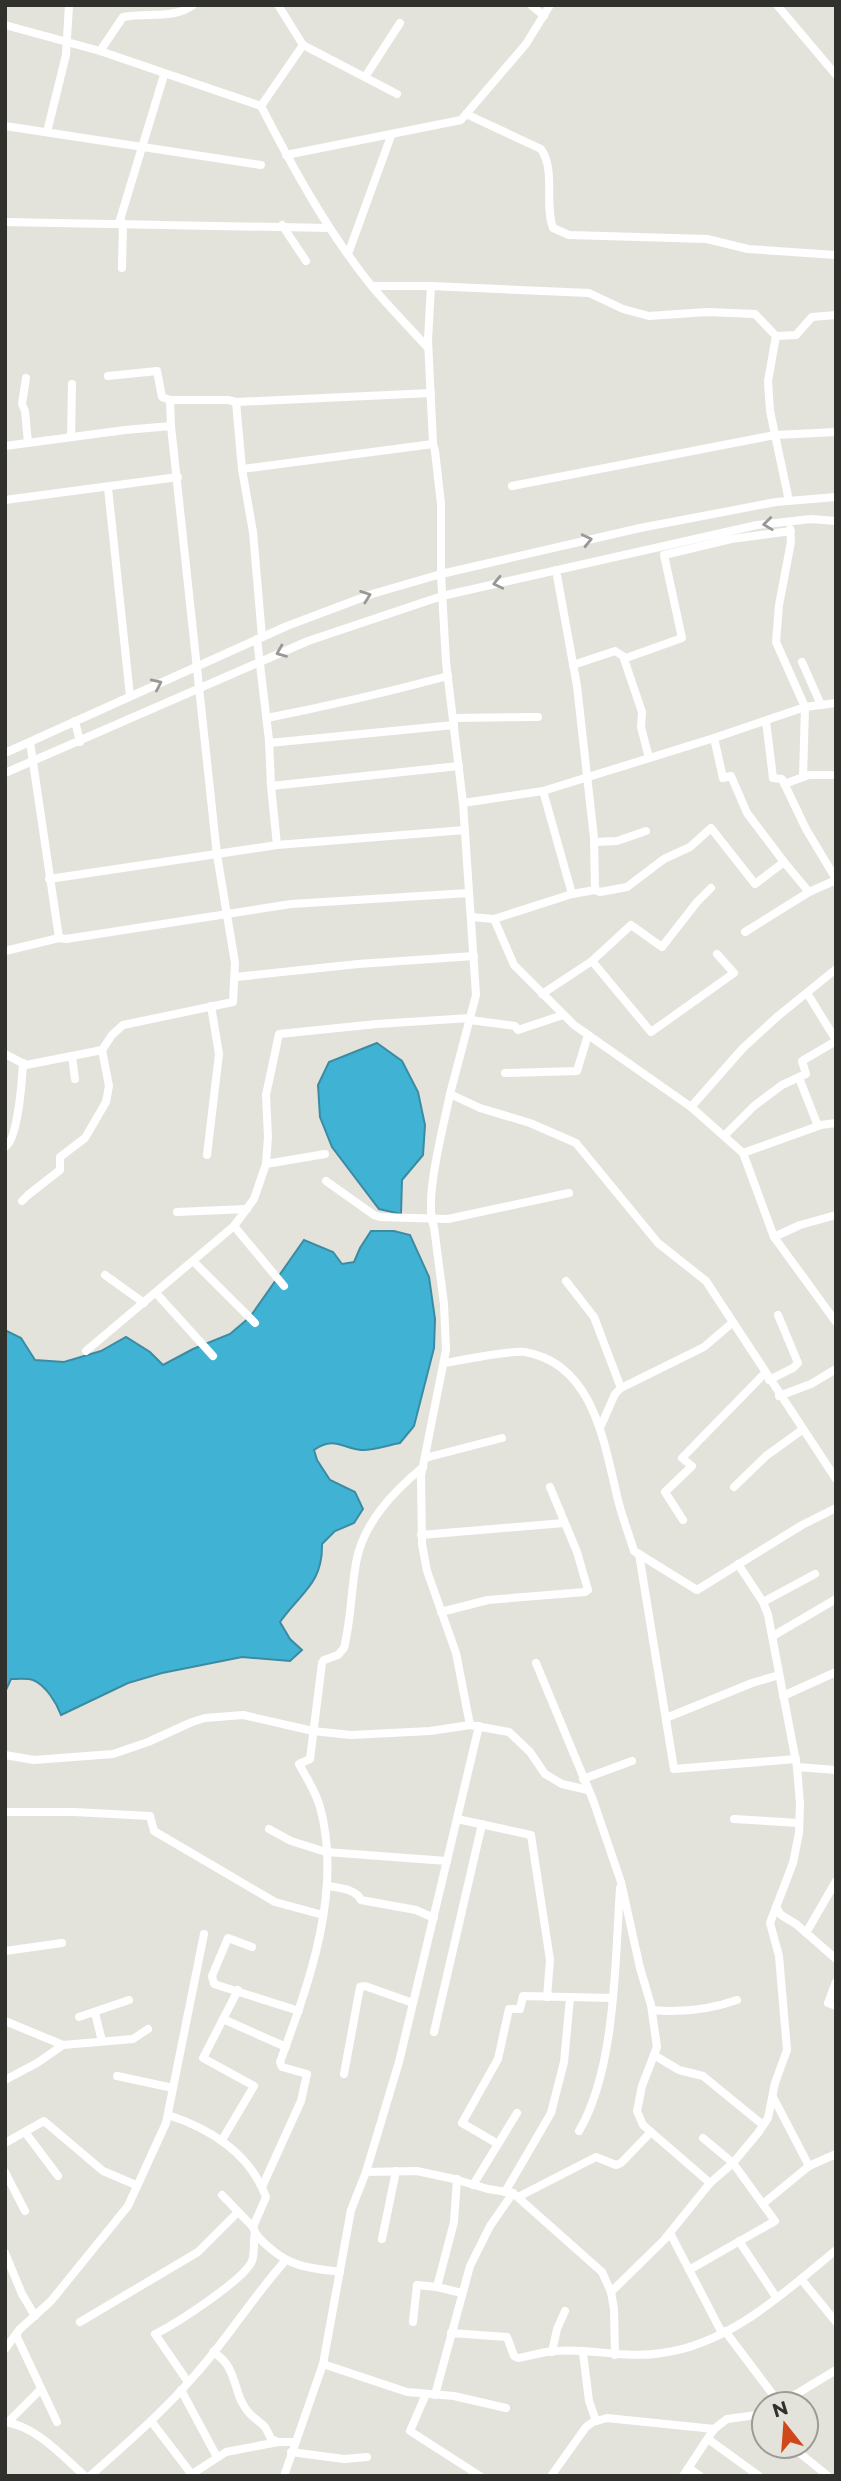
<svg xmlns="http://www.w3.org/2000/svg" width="841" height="2481" font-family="Montserrat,sans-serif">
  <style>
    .water { fill: #40b3d4; stroke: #3b8ca2; stroke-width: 2 }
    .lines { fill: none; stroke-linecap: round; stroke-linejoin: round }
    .minor { stroke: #fff; stroke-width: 8 }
    .oneway { stroke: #989896 }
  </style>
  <rect width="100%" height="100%" fill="#e4e3db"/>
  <g class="water">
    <path d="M377,1043L402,1061L418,1092L425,1125L423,1155L402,1180L401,1214L379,1209L332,1147L320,1117L318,1085L329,1062Z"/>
    <path d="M371,1231H394L410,1235L429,1277L435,1319L434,1348L414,1426L400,1443C388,1445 373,1451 361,1450C342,1448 334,1436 314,1450L317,1460L330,1480L355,1492L363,1509L354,1523L335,1531L322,1544C323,1584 300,1593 280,1622L290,1639L302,1650L290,1661L242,1657L162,1673L128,1683L61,1715C57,1704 46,1685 33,1680C28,1678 17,1679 11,1679L5,1692V1330L21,1338L35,1360L64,1362L101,1351L126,1337L150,1352L163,1365L193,1349L230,1334L250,1317L304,1240L333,1252L342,1264L354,1262L360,1248Z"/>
  </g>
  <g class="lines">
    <g class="minor">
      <path d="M193,5C173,20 147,12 123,17L100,51L261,106C293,168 326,229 370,284C388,306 409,327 428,348"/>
      <path d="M531,5L544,16"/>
      <path d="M777,5L836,75"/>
      <path d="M5,25L100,51"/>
      <path d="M303,45L397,94"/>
      <path d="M365,77L400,23"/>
      <path d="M261,106L303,45L278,5"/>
      <path d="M466,114L541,149C556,171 544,204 553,228L569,235L707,239L748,249L836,255"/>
      <path d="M5,126L261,165"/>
      <path d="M47,132L66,55L69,5"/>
      <path d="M286,155L461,120L526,44L550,5"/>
      <path d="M5,222L329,228"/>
      <path d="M119,223L164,75"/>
      <path d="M282,225L306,261"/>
      <path d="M348,254L391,136"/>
      <path d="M122,268L123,223"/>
      <path d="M372,286H431L589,293L623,309L649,316L707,312L755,314L776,336L768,381L770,411L789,501"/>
      <path d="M431,286L428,340L433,444L435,451L441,504V574L446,662L463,803L476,995L450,1094L480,1108L530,1123L576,1143L658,1243L706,1281L836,1479"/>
      <path d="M776,336L796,335L812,317L836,315"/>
      <path d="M108,376L157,371L162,397L170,400H228L236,402L431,393"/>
      <path d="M26,378L22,404L25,411L28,443"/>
      <path d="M236,402L242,469L253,532L262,637"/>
      <path d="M71,437L72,384"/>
      <path d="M5,446L125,430L171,426"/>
      <path d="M242,469L433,444"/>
      <path d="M512,486L775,435L836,432"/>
      <path d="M108,488L130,696"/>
      <path d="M5,500L178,477"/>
      <path d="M790,529L791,542L779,605L776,642L805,707L803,777"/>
      <path d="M556,570L577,686L594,838L595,890"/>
      <path d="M257,639L269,740L271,786L277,845"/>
      <path d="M624,659L642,712L641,727L649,758"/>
      <path d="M802,662L821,705"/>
      <path d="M573,665L615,651L626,658L682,638L664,555L731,539L791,531"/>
      <path d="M267,718C328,706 388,692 448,676"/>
      <path d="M453,718L538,717"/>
      <path d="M75,721L80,742"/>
      <path d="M766,721L773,778L782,779L806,829L836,879"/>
      <path d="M714,738L723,778L731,776L747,813L784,862L809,892"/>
      <path d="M30,742L59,938"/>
      <path d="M269,743L454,725"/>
      <path d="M5,753L287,626L372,594L441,574L640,528L776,502L836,497"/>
      <path d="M5,773L308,641L442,596L757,525L811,519L836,521"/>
      <path d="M784,784L809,775H831"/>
      <path d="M271,786L459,766"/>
      <path d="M543,791L572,894"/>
      <path d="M463,803L543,791L714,738L805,707L836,703"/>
      <path d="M594,842L617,841L646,831"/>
      <path d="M49,879L277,845L465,830"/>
      <path d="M471,917L494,919L572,894L595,890L600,892L627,887L664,859L690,847L711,828L755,884L784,862"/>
      <path d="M494,919L514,965L574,1025L691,1107L743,1153L774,1237L836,1322"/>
      <path d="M745,932L809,892L836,880"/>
      <path d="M5,951L59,938L66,939L291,904L469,893"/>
      <path d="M592,961L651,1032L734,973L717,954"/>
      <path d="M236,977L358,964L474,956"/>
      <path d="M807,993L836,1040"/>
      <path d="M542,994L592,961L631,925L662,947L697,902L711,888"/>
      <path d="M470,1020L515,1026L518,1030L563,1015"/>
      <path d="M5,1054L26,1065L102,1050"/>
      <path d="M72,1056L75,1079"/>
      <path d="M505,1073L577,1071L588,1035"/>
      <path d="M799,1078L818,1126"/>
      <path d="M450,1094C444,1125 423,1201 434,1227L444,1304L446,1350L421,1476L422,1544L427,1571L456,1653L470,1725"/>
      <path d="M691,1107L743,1048L778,1016L836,969"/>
      <path d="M724,1136L754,1106L782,1085L806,1074L802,1061L836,1041"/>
      <path d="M5,1147C18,1140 22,1080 23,1063"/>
      <path d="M743,1153L821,1125L836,1123"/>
      <path d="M207,1155L219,1054L211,1006"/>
      <path d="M266,1164L325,1154"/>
      <path d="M326,1181L374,1215L380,1217L448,1219L569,1193"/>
      <path d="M22,1201L28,1195L60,1170V1157L85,1138L106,1102L109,1086L102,1050L112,1035L123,1025L233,1002L235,963L217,855L171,426L170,400"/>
      <path d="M177,1212L247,1209"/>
      <path d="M234,1226L284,1286"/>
      <path d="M774,1237L800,1225L836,1215"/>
      <path d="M193,1261L255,1323"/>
      <path d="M105,1275L144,1303"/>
      <path d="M566,1281L594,1317L621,1388"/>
      <path d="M156,1293L213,1356"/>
      <path d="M86,1351L234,1226L254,1199L266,1164L268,1137L266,1095L279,1034L377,1024L470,1018"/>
      <path d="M445,1363C462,1360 511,1350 525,1352C594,1364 604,1443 618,1500C622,1517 629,1534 634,1551L697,1590L802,1525L836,1508"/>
      <path d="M769,1380L793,1368L798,1363L778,1315"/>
      <path d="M779,1396L811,1384L836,1369"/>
      <path d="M600,1428L615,1394L621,1388L704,1347L732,1323"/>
      <path d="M425,1458L502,1438"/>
      <path d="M734,1487L766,1456L802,1430"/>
      <path d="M683,1520L665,1492L692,1466L682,1458L765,1373"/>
      <path d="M421,1535L564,1523"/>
      <path d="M639,1554L674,1769L796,1759"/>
      <path d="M763,1602L815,1574"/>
      <path d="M441,1612L488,1600L585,1592L588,1590L577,1552L550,1487"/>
      <path d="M773,1636L836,1599"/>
      <path d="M536,1663L593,1800L621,1882L640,1968L651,2005L657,2047L642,2086L637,2111L643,2125L710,2183"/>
      <path d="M783,1696L836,1672"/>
      <path d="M666,1718L752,1683L779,1675"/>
      <path d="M5,1755L34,1760L113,1754L148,1742L192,1722L205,1718L243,1715L313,1731L351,1735L430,1731L470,1725L509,1732L530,1752L545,1774L562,1784L588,1790"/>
      <path d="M797,1767L836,1770"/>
      <path d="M583,1779L632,1761"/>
      <path d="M6,1812H74L150,1816L154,1831L275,1902L323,1915"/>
      <path d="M457,1819L531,1835L550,1960L547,1997"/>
      <path d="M734,1819L799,1823"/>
      <path d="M269,1829L291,1841L326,1852L447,1861"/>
      <path d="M328,1886C339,1888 356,1889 361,1900L416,1910L434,1918"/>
      <path d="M776,1907L781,1915L796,1924L836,1959"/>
      <path d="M806,1933L836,1881"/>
      <path d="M252,1947L228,1938L212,1976L214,1984L299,2011"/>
      <path d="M5,1951L62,1943"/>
      <path d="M836,1982L828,2003L836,2006"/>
      <path d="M652,2010C680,2013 711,2009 737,2000"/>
      <path d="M95,2013L102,2041"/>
      <path d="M79,2017L129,2000"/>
      <path d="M223,2019L286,2047"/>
      <path d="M5,2021L63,2045"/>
      <path d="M434,2032L482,1824"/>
      <path d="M654,2055L679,2070L703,2076L763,2125"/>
      <path d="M344,2074L360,1987L365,1986L413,2003"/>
      <path d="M117,2076L173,2088"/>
      <path d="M5,2080L37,2063L63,2045L133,2039L148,2029"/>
      <path d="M773,2097L809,2166"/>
      <path d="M168,2115C209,2128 250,2153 266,2197L253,2227C256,2237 263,2242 271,2249C293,2268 312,2268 340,2272"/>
      <path d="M579,2131C616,2068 615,1961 620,1888"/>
      <path d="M25,2132L58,2176"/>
      <path d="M222,2140L254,2086L203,2058L238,1990"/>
      <path d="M5,2143L44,2121L103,2171L136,2185"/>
      <path d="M498,2144L462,2123L498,2059L509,2009H520L523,1996L612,1998"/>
      <path d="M5,2172L25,2211"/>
      <path d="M366,2172L417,2171L454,2179L488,2189L513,2193L602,2272L611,2292L614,2309L615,2355"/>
      <path d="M473,2185L517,2113"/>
      <path d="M262,2187L301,2101L307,2074L282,2067L280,2062C309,1983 343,1891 320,1807C316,1792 306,1777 299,1764L310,1759L322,1663L324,1660L338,1655L344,1648C351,1620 351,1591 356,1563C363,1523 393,1492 423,1467"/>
      <path d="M505,2192L551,2113L564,2062L570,1998"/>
      <path d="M222,2195L253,2227"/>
      <path d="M518,2197L596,2157L616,2165L621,2163L651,2132"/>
      <path d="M764,2203L809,2166L836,2154"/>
      <path d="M670,2233L722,2333"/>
      <path d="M382,2239L396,2171"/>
      <path d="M739,2241L776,2297"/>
      <path d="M5,2253L22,2294L35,2316"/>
      <path d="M689,2270L775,2221L733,2163L703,2138"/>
      <path d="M801,2279L836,2322"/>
      <path d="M437,2287L454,2222L457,2179"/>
      <path d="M611,2292L664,2240L710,2183L733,2163L758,2133L768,2118L775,2083L787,2050L779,1956L770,1923L793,1863L799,1833L800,1804L797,1767L768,1615L763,1602L738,1564"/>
      <path d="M80,2322L198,2252L238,2212"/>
      <path d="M413,2322L417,2285L437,2287L462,2293"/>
      <path d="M725,2331L780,2404"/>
      <path d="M451,2333L507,2337L514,2356L518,2358C530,2356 542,2352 555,2351C590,2348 626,2359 662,2353C730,2344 785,2292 836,2250"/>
      <path d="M16,2335L57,2422"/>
      <path d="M5,2349L20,2329L51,2301L128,2206L166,2123L204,1934"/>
      <path d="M213,2352C240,2368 231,2394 250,2414C262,2426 263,2420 271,2439L278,2442H295"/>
      <path d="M552,2352L557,2329L565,2311"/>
      <path d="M583,2353L589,2401L596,2421"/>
      <path d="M323,2364L407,2392L454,2396L506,2408"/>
      <path d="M188,2382L155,2334C174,2325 244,2280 252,2261C255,2253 253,2242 255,2233"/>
      <path d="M181,2390L217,2457"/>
      <path d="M426,2394L410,2431L480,2476"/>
      <path d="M435,2395L470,2266L490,2226L513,2193"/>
      <path d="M780,2404L836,2370"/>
      <path d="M151,2421L193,2476"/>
      <path d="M5,2422C36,2426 62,2456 85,2476"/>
      <path d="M8,2422L40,2390"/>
      <path d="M708,2439L759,2476"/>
      <path d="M791,2446L828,2476"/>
      <path d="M291,2452L344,2459L367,2457"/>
      <path d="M689,2468L700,2476"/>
      <path d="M192,2474L226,2452L278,2442"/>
      <path d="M90,2476C127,2443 163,2412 195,2375C227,2339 253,2297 285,2261"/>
      <path d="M284,2476L323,2364L351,2210L366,2172L399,2062L479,1726"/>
      <path d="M551,2476L586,2427L593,2422L607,2418L714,2429"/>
      <path d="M683,2476L714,2429L727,2419L764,2414"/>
    </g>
  </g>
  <defs><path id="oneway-chevron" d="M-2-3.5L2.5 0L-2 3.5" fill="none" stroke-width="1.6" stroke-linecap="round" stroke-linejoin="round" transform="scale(1.75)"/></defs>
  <g class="oneway">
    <use href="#oneway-chevron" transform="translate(768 524) rotate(173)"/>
    <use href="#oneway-chevron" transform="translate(587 540) rotate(-13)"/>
    <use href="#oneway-chevron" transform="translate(498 583) rotate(167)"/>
    <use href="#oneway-chevron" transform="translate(366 596) rotate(-20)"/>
    <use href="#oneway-chevron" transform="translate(281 652) rotate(158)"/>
    <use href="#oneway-chevron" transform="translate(157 684) rotate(-25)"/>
  </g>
  <rect width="841" height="2481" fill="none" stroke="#30302d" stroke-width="14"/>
  <g transform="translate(785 2425) rotate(343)"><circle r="33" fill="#e4e3db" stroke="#9c9b95" stroke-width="2"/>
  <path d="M0-5L12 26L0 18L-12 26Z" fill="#d0481a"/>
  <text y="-10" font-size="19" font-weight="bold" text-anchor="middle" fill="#30302d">N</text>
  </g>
</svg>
